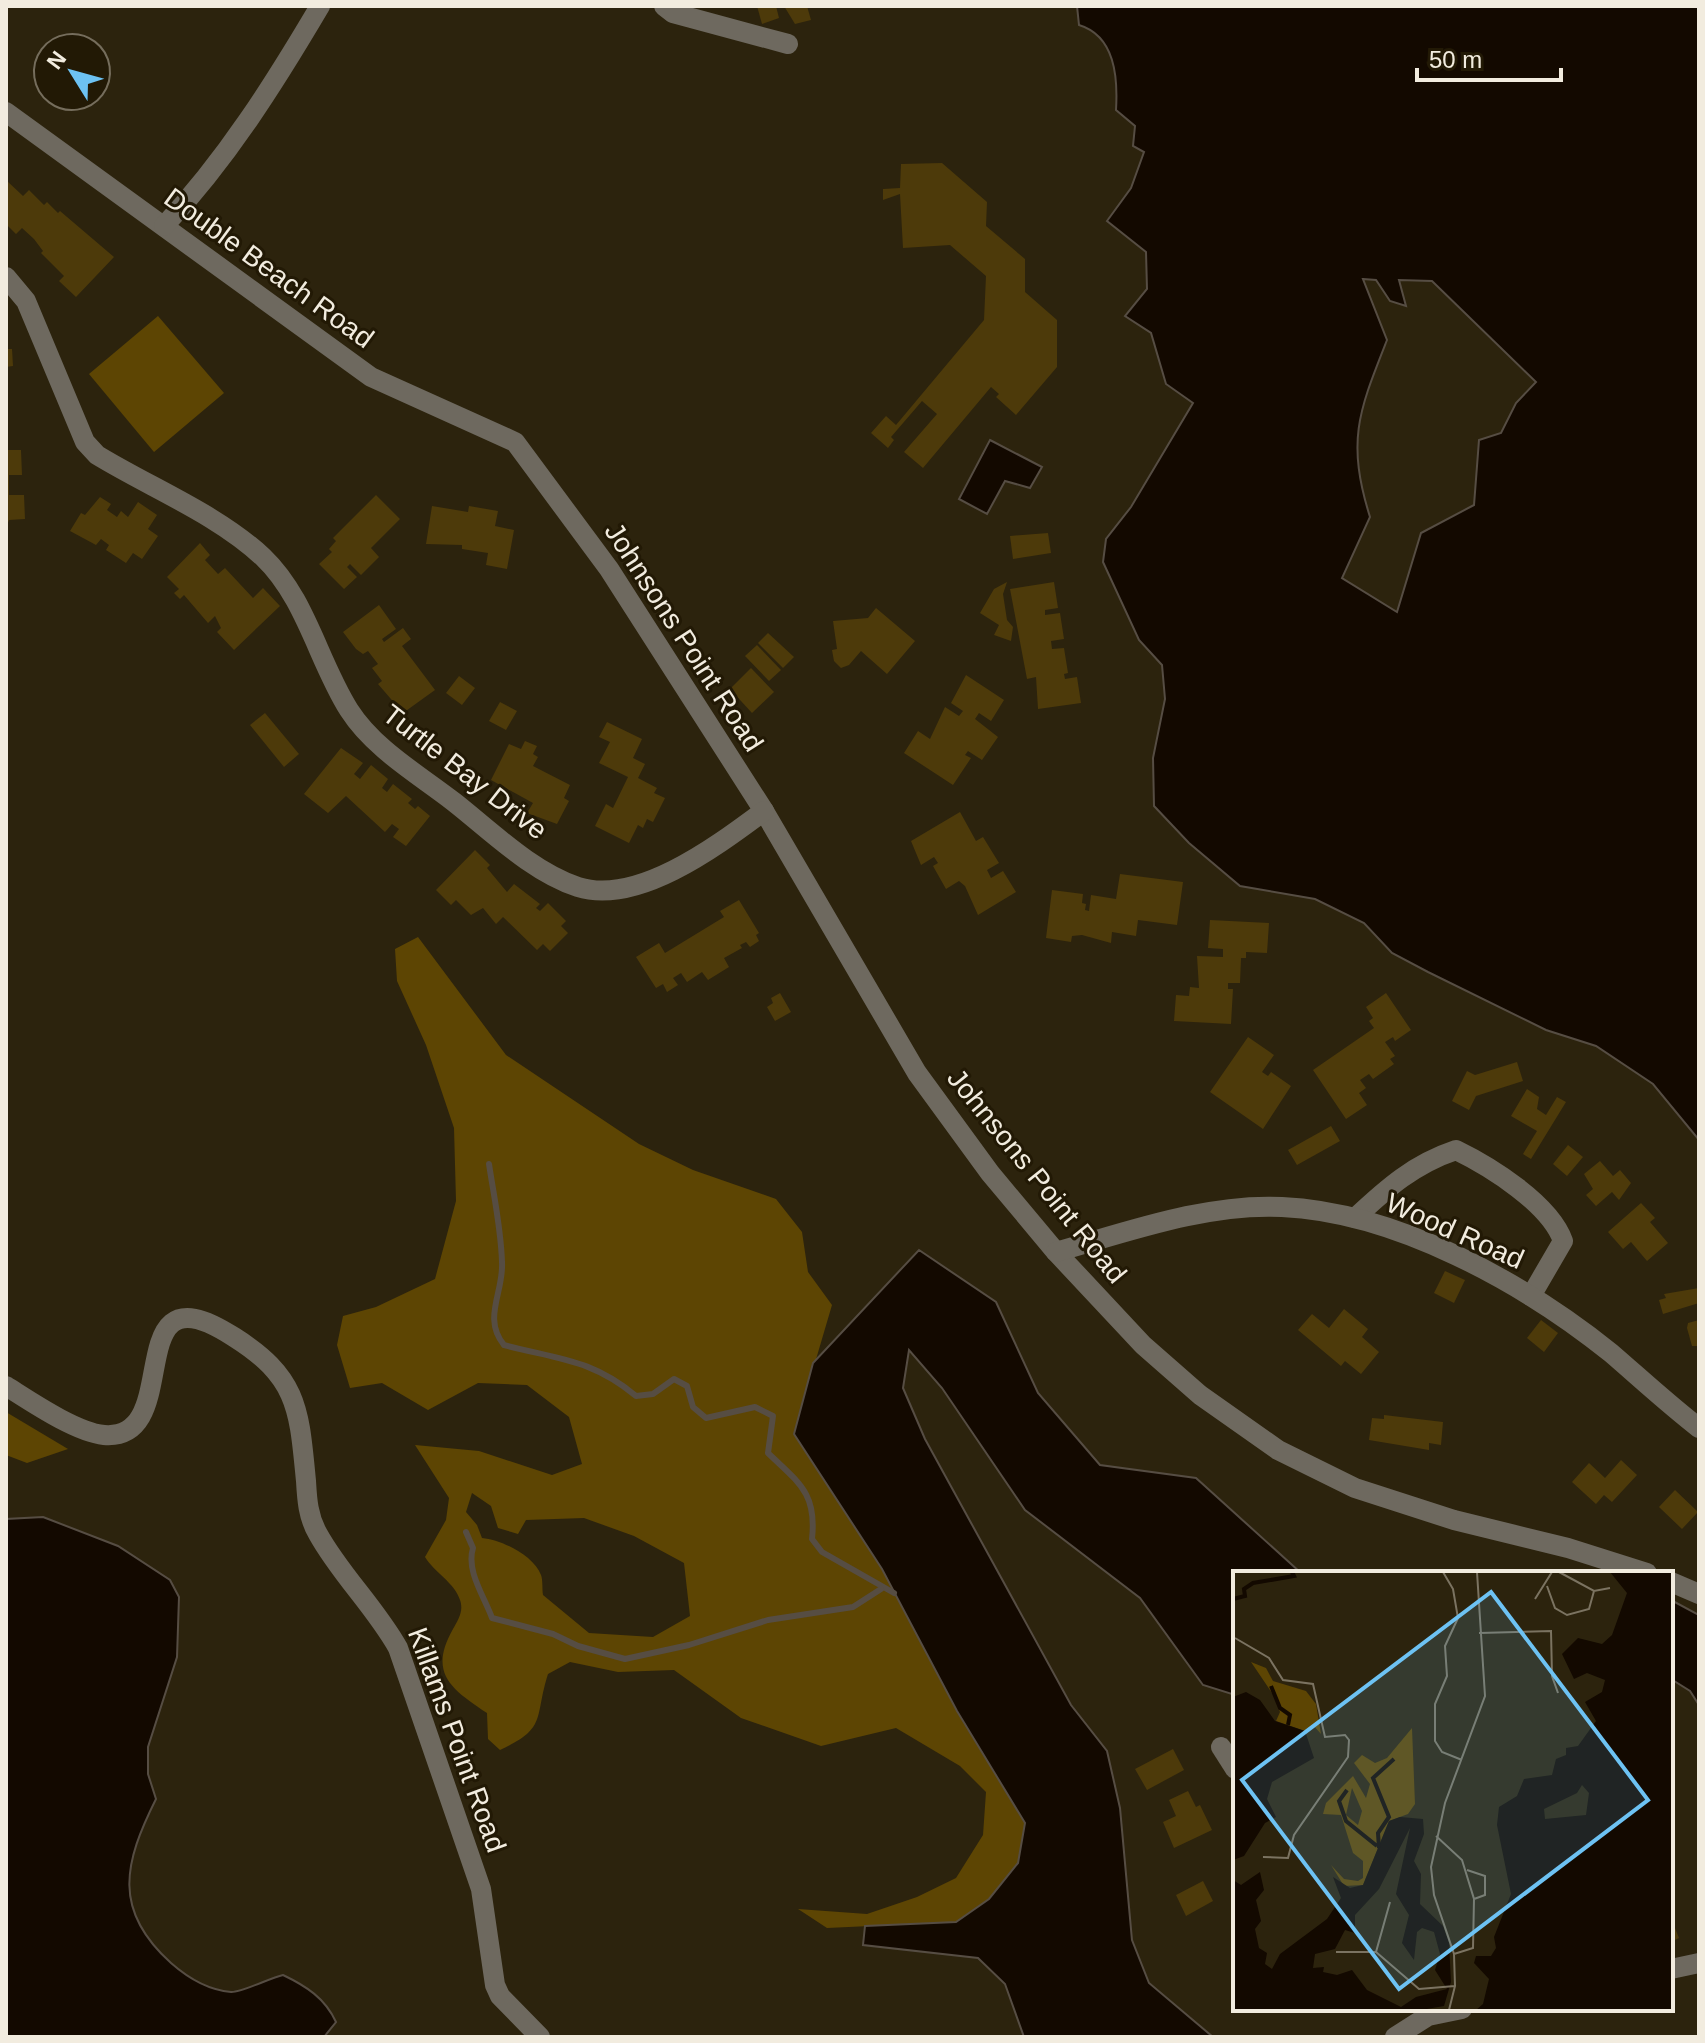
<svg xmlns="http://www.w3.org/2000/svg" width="1705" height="2043" font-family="Arial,sans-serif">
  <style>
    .green { fill: #5d4503; fill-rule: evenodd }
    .water { fill: #130900; stroke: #564d43; stroke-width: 2; fill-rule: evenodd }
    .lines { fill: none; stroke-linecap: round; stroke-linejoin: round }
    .stream { stroke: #564d43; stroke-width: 6 }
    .building { fill: #4d3a0a }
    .minor { stroke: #6e695f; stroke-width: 20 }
    .labels { text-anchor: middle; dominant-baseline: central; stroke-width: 6; stroke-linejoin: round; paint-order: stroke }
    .street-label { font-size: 28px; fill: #f2ecdf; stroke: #221905 }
    .inset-river { fill: none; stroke: #130900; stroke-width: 4 }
    .inset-road { fill: none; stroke: #7b7361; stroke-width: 2 }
    .view { fill: #6dc2f3; fill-opacity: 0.15; stroke: #6dc2f3; stroke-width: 4 }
    .inset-edge { fill: none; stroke: #f2ecdf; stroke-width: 4 }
  </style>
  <rect width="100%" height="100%" fill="#2c230d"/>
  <g class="green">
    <path d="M158,316L224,393L154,452L89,374Z"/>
    <path d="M418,937L506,1055L639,1144L693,1170L776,1199L802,1232L808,1272L832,1305L794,1434L882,1569L957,1711L1025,1823L1018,1863L989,1899L956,1922L827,1928L798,1909L867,1914L917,1897L956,1878L983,1835L986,1792L960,1766L896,1728L821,1746L741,1718L674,1670L618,1672L570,1662L548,1674C534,1718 548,1728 500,1750L488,1739L487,1713C451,1689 428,1673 453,1629C458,1620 464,1611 460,1600C455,1583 434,1572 425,1557L446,1520L449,1498L415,1445L479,1451L552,1475L582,1464L569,1417L527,1385L478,1383L428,1410L382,1383L350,1388L337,1345L343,1316L376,1307L435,1279L456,1201L454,1128L426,1045L397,981L395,949ZM472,1493L491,1506L498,1528L518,1534L526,1520L584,1518L634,1536L684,1563L690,1616L653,1637L589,1633L543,1595C542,1589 543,1580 541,1575C533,1555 502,1540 482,1538L477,1525L466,1512Z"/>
    <path d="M6,1412L68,1449L27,1463L6,1455Z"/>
  </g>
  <g class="water">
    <path d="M1077,6H1699V1140L1653,1084L1596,1046L1546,1030L1428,972L1392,953L1364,923L1315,899L1240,886L1189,843L1154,806L1153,758L1165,699L1162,665L1139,640L1103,562L1106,539L1131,507L1193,403L1166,384L1151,333L1125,316L1147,289L1146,252L1107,221L1131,188L1144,152L1133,146L1135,126L1116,110C1118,77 1115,36 1079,25ZM1363,279L1376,280L1390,301L1406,306L1399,280L1432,281L1536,382L1516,403L1501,433L1479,440L1474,505L1421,533L1397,612L1342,578L1370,517C1346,440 1359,411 1387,340Z"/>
    <path d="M990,440L1042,467L1030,488L1005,481L987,514L959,499Z"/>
    <path d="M919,1250L996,1302L1038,1393L1100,1465L1196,1478L1301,1573H1235V1695L1203,1685L1140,1598L1025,1510L942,1388L909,1350L903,1388L925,1439L1071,1705L1107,1751L1120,1808L1132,1940L1149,1983L1213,2037H1024L1005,1984L978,1958L863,1945L865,1926L956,1922L989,1899L1018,1863L1025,1823L957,1711L882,1569L794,1434L813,1363Z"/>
    <path d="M43,1517L118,1546L170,1580L179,1597L177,1657L148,1747V1774L156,1799C124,1863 112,1910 171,1963C188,1978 208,1990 231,1992C240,1993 270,1978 283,1975C306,1986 325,1998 336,2022L324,2037H6V1519Z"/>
    <path d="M1671,1600L1699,1615V1705L1690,1691L1671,1679Z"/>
  </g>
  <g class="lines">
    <g class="stream">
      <path d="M489,1164C494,1197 501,1229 502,1262C504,1292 482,1318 504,1345C557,1359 592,1359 636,1396L653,1394L674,1379L687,1386L693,1407L706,1418L755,1407L773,1416L768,1453C799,1483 817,1493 812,1539L822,1552L894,1593"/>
      <path d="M466,1532L473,1548C466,1571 484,1596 492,1618L553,1634L578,1646L625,1659L689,1645L768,1620L853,1607L881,1589"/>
    </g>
  </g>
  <g class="building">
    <path d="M757,6H776L779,18L762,24Z"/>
    <path d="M784,6H807L811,20L795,24Z"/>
    <path d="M942,163L987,202L986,226L1025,259V292L1057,320V367L1016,415L996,397L999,394L991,387L923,468L904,452L937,414L922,401L891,437L894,440L888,448L871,433L886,416L896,425L984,320L986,276L950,245L903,248L900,194L883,200V189L900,188L901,164Z"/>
    <path d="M6,180L23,196L29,190L44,205L47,202L58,213L60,211L114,257L76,297L59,281L64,276L41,253L43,251L34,239L22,228L16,234L6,224Z"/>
    <path d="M6,349H12L13,366L6,367Z"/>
    <path d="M6,450H21L22,475H9V495H24L25,519L9,520L6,528Z"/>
    <path d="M376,495L400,519L371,548L379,557L361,575L350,564L347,567L357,577L344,589L319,564L332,552L329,549L336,541L333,538Z"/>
    <path d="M100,497L111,504L107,510L117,517L121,511L128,517L138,502L157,515L148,529L158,536L142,559L133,553L126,563L106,550L109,545L101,539L96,545L70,531L81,513L85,515Z"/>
    <path d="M432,506L468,512L469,506L498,511L495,526L514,530L507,569L486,565L488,553L462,549V545L426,544Z"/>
    <path d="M1048,533L1051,553L1013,559L1010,536Z"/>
    <path d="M200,543L210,555L205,560L218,574L225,568L253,598L263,588L280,606L234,650L217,632L221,628L215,616L208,623L184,595L180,599L174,593L179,589L167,577Z"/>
    <path d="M1007,582L1003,594L1007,620L1013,627L1011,641L994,635L999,625L980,613L994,589Z"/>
    <path d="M1054,582L1058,608L1045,610V615L1060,613L1064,639L1051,641L1052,649L1064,648L1068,673L1064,674L1065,679L1077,677L1081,703L1038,709L1036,677L1027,679L1010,589Z"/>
    <path d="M379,605L396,629L382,639L384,642L403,628L411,639L402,646L435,690L403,713L378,684L382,681L372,668L378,664L368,651L363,654L356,649L343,632Z"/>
    <path d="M876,608L915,641L887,674L861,651L849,665L841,668L834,661L832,650L837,649L833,621L868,618Z"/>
    <path d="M768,633L794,657L783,668L758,643Z"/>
    <path d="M757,645L781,670L769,681L745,656Z"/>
    <path d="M751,668L774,692L752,713L730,689Z"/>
    <path d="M966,675L1004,700L991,721L979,713L975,719L998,737L982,760L968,751L965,755L971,758L953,785L904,753L918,731L930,739L945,707L959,716L963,711L951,703Z"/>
    <path d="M459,676L475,688L462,705L446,693Z"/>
    <path d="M500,702L517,711L506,730L489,721Z"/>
    <path d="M265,713L299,754L284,767L250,725Z"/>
    <path d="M607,722L642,739L633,758L645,764L638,778L657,788L654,793L665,798L653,822L647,819L643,828L638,825L629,843L595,826L606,804L613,808L628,777L599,763L610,742L599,737Z"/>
    <path d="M525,741L537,746L533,754L538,757L533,766L570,785L564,798L569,801L557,824L527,813L533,803L491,780L509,744L521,749Z"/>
    <path d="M341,748L363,763L354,774L360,779L371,765L388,779L382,788L387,792L393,784L412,799L408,803L415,809L418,806L430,816L406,846L393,837L399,829L392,824L385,832L346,796L328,813L304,794Z"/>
    <path d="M960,812L976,841L983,837L999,863L987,870L991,878L1003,871L1016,892L978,915L965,886L959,881L946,889L933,866L938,863L934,857L921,865L911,841Z"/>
    <path d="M475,850L490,865L487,868L507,892L514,884L540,904L536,908L540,911L548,903L566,921L561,926L568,933L550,951L543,944L537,950L503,917L496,924L483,908L471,915L456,900L451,905L436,890Z"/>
    <path d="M1120,874L1183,882L1177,925L1138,920L1136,936L1112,932L1111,943L1082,935L1072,936L1071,942L1046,938L1052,890L1083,894L1082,903L1086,904L1085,910L1089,911L1091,895L1116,899Z"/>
    <path d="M739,900L759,933L756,935L759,941L750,947L746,942L740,945L742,948L724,958L729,967L708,980L702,972L687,982L681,973L673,978L678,985L667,992L663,984L656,988L636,957L659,943L665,953L724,917L720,911Z"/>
    <path d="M1210,920L1269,923L1267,953L1246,952V958H1241L1240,983H1228V989H1233L1231,1024L1174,1021L1176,995L1189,996L1190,987L1199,988L1197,956L1223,957V949L1208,948Z"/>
    <path d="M780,993L791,1012L775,1021L767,1007L773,1003L771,998Z"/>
    <path d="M1386,993L1411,1030L1395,1041L1393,1037L1385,1042L1395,1056L1390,1059L1394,1064L1373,1079L1369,1074L1360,1080L1366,1088L1359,1093L1367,1105L1346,1119L1313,1070L1374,1028L1369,1021L1373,1018L1366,1007Z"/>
    <path d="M1248,1037L1274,1055L1262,1072L1268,1076L1271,1072L1291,1086L1263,1129L1210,1092Z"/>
    <path d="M1517,1062L1523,1081L1476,1096L1469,1110L1452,1101L1467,1071L1475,1075Z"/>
    <path d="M1527,1089L1539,1097L1537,1109L1546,1115L1557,1097L1566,1102L1531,1159L1523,1154L1537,1131L1511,1116Z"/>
    <path d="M1331,1126L1340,1141L1297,1165L1288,1150Z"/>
    <path d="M1568,1145L1583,1157L1567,1176L1553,1164Z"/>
    <path d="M1600,1161L1613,1176L1620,1170L1631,1183L1619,1200L1612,1192L1596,1206L1586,1195L1593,1189L1584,1174Z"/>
    <path d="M1641,1203L1655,1218L1650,1222L1668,1243L1647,1261L1631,1242L1623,1249L1608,1232Z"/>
    <path d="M1445,1271L1465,1280L1454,1303L1434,1293Z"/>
    <path d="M1699,1288V1303L1663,1314L1659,1300L1666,1298L1664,1294Z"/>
    <path d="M1344,1309L1368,1329L1362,1337L1379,1352L1361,1374L1345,1361L1341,1366L1298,1330L1312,1314L1329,1328Z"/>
    <path d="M1541,1320L1558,1333L1544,1352L1527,1338Z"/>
    <path d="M1699,1320V1346H1692L1687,1328L1688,1323Z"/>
    <path d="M1384,1415L1443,1422L1441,1445L1429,1443V1450L1369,1440L1372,1418L1384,1419Z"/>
    <path d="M1621,1460L1637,1475L1612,1502L1604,1495L1596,1504L1572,1482L1589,1463L1605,1478Z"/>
    <path d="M1675,1490L1698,1512L1682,1529L1659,1507Z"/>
    <path d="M1173,1749L1184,1770L1147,1790L1135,1769Z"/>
    <path d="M1188,1791L1196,1807L1200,1805L1212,1830L1174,1848L1163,1822L1176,1816L1169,1800Z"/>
    <path d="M1203,1881L1213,1901L1186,1916L1176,1895Z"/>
    <path d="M1671,1918L1679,1938L1671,1942Z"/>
  </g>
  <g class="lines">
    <g class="minor">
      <path d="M664,6L673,13L788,44"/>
      <path d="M6,112L371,377L515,442L609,569L764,811L917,1073L990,1173L1056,1252L1143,1345L1200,1395L1278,1450L1355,1488L1454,1520L1568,1548L1647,1573"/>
      <path d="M164,226C226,160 274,84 320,6"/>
      <path d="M6,277L26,301L85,442L97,455C151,488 217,514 263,557C306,598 318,661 349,710C374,749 418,774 454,802C491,831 532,872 578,887C638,906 718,845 764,811"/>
      <path d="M1355,1218C1387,1188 1414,1164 1456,1150C1491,1167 1550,1204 1563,1241L1531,1296"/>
      <path d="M1056,1252C1127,1232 1207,1203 1282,1207C1396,1212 1524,1283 1611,1353C1640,1378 1668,1404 1699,1428"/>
      <path d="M6,1386C30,1401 75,1432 104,1435C188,1442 115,1260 234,1337C299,1378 299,1410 306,1481C307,1499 308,1517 318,1534C340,1574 375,1607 398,1648L481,1889L495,1985L500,1996L540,2037"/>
      <path d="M1671,1582L1699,1594"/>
      <path d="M1221,1747L1235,1769"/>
      <path d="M1671,1969L1699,1963"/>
      <path d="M1395,2037L1428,2016L1462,2009"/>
    </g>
  </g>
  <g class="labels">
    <g class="street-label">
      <text transform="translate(269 268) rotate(36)">Double Beach Road</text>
      <text transform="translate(684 637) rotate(57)">Johnsons Point Road</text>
      <text transform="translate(465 772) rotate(38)">Turtle Bay Drive</text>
      <text transform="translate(1037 1176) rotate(51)">Johnsons Point Road</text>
      <text transform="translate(1455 1231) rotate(24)">Wood Road</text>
      <text transform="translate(457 1740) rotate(70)">Killams Point Road</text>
    </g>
  </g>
  <g transform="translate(1233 1571)">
    <rect width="440" height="440" fill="#2c230d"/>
    <path d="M18,91L33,97L40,110L73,120L83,133L88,163L80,154L72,160L43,150L47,141L41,125ZM179,157L182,233L175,243L156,250L130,314L111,315L98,294L111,308L125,310L130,307V290L120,282L108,244L90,243L93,232L120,205L133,227L137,213L121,192L129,184L142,192L154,187ZM119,217L129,240L125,254L113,244Z" fill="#5d4503" fill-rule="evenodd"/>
    <path d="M377,1H440V439H243L250,433L256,408L241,392L243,385H258L263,377L261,366L278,323L264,254L266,236L284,225L291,208L319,204L323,188L333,184V177L345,175L363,150L352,131L369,121L372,109L354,102L341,108L329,83L345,67L369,73L379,64L394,22ZM349,214L356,222L353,244L312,248L311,238L344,222ZM13,121L27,129L42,150L72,160L81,187L39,211L34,228L43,246L32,252L11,285L0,289V126ZM167,246L190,248L191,263L181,290L188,303L187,333L210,355L216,372L218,411L211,435L188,439H0V309L8,314L27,301L31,319L23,329L28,350L22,358L26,377L34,382L32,393L39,398L47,383L94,348L108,327L100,306L117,317L130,314L156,250ZM177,257L163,323L176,344L169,372L181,389L184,361L189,357L201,361L207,383L202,399L214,418L183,426L168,436L134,419L119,399L104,404L90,401L91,396L80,397L82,383L102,378L112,359L122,362V344L146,318Z" fill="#130900" fill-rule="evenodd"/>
    <path class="inset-river" d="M0,28L12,25L11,18L20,12L61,5L59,1M38,115L47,137L57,144L55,154M114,219L106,230L113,250L144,275M146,277L145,262L156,246L140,207L161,188"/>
    <path class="inset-road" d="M210,1L220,18L225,47L212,75L214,105L202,133V170L209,181L229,189M326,1L361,20L377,17M314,15L322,37L334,44L356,38L361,20M302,28L319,1M246,62L318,60L319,105L325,122M2,67L36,87L50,109L80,113L92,166L112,164L116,169L115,186L61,264L55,287L30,286M203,265L229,289L241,328L240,377L221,383M234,299L252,305V324L241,328M103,381H143L186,418L222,415M143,381L157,331M216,439L222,415L221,383L201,324L198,296L212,232L252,125L244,1"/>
    <path class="view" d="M258,21L415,229L166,418L9,209Z"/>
    <rect width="440" height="440" class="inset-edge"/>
  </g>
  <rect width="1705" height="2043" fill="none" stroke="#f2ecdf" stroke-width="16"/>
  <g transform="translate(72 72) rotate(307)"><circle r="38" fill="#221905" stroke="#756d5c" stroke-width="2"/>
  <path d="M0-6L14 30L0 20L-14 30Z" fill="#6dc2f3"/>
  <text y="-12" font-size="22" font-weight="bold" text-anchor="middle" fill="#f2ecdf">N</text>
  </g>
  <path d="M1417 68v12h144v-12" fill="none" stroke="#f2ecdf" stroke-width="4"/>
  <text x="1429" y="68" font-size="24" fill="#f2ecdf" stroke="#221905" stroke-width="6" paint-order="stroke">50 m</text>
</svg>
